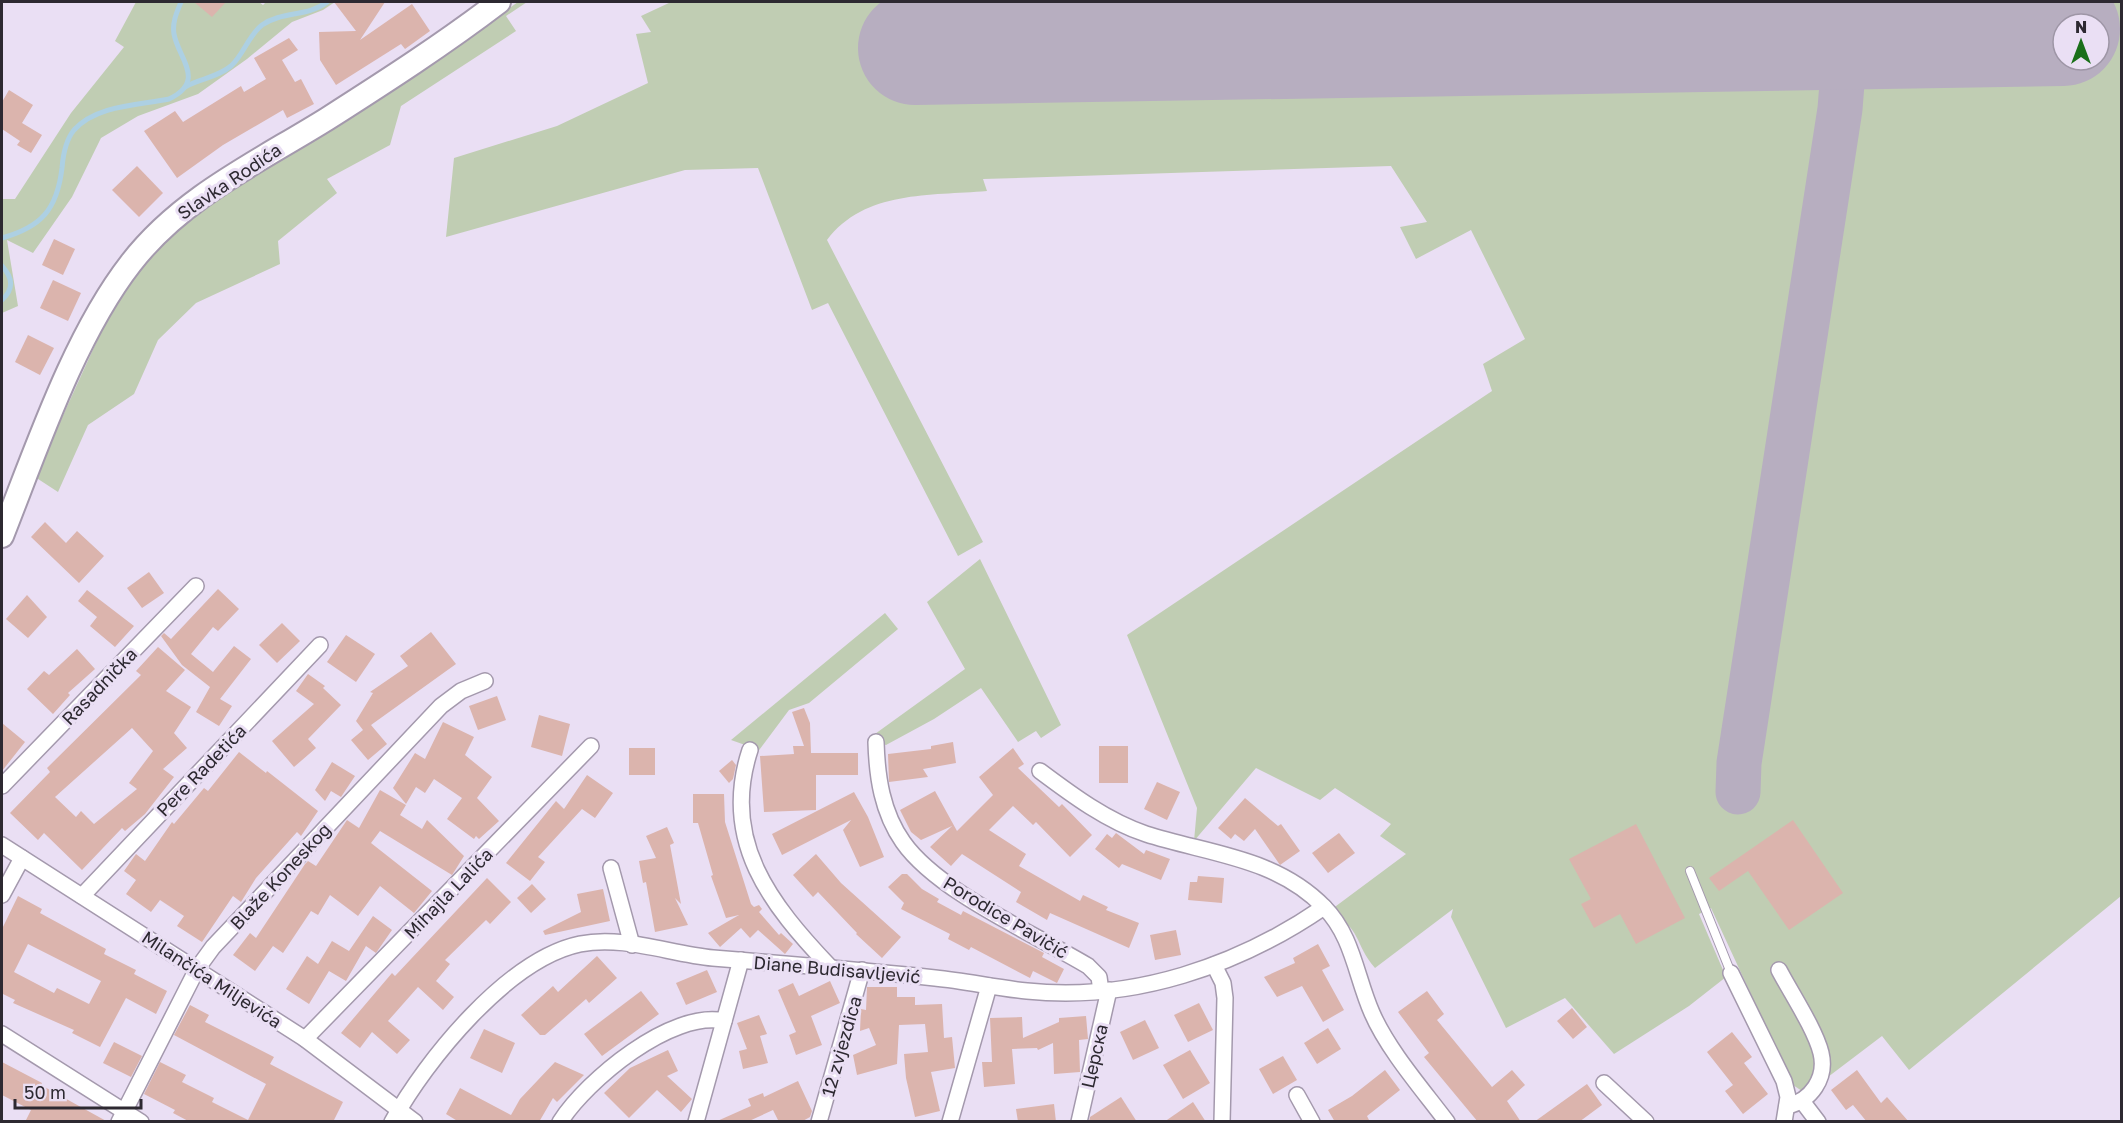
<svg xmlns="http://www.w3.org/2000/svg" width="2123" height="1123" font-family="'Golos Text',sans-serif">
  <style>
    .green { fill: #c0cdb3; fill-rule: evenodd }
    .lines { fill: none; stroke-linecap: round; stroke-linejoin: round }
    .stream { stroke: #add0e3; stroke-width: 5 }
    .taxiway { stroke: #b7aec0; stroke-width: 45 }
    .runway { stroke: #b7aec0; stroke-width: 114 }
    .building { fill: #dbb4ad; fill-rule: evenodd }
    .service-casing { stroke: #a499ad; stroke-width: 10 }
    .minor-casing { stroke: #a499ad; stroke-width: 18 }
    .primary-casing { stroke: #a499ad; stroke-width: 26 }
    .service { stroke: #fff; stroke-width: 8 }
    .minor { stroke: #fff; stroke-width: 15 }
    .primary { stroke: #fff; stroke-width: 22 }
    .labels { text-anchor: middle; dominant-baseline: central; stroke-width: 6; stroke-linejoin: round; paint-order: stroke }
    .street-label { font-size: 18px; fill: #2d2931; stroke: #eadff4 }
  </style>
  <rect width="100%" height="100%" fill="#eadff4"/>
  <g class="green">
    <path d="M136,2H259L263,5L266,2H335L323,10L292,22L247,59L198,94L138,116L101,138L72,197L33,253L7,240L18,306L2,313V199H15L71,113L124,47L115,41Z"/>
    <path d="M518,2H527L506,16L516,31L401,106L390,145L327,179L337,193L278,241L280,264L196,303L158,340L134,394L88,425L58,492L35,477L105,323L151,253L195,213L452,48Z"/>
    <path d="M671,2H2121V896L1909,1070L1882,1036L1824,1080L1802,1091L1793,1085L1711,908L1699,914L1726,977L1689,1006L1614,1054L1565,998L1506,1028L1451,917L1453,909L1375,968C1354,944 1362,927 1328,912L1406,854L1380,836L1391,824L1335,788L1320,800L1256,768L1194,841L1197,808L1127,635L1492,391L1483,364L1525,339L1471,230L1416,259L1400,227L1427,222L1391,166L983,179L987,191C930,196 865,190 827,240L983,542L958,556L828,303L812,310L758,168L685,170L446,237L454,158L557,126L648,83L636,34L651,32L641,16ZM2063,24H2099V60H2063Z"/>
    <path d="M980,559L1061,725L1041,738L1036,731L1018,742L981,688L934,719L886,745L868,739L965,669L927,602Z"/>
    <path d="M885,613L898,629L809,703L789,710L757,753L748,746L731,740Z"/>
  </g>
  <g class="lines">
    <g class="stream">
      <path d="M185,87C200,78 217,78 231,66C244,54 248,36 262,25C282,11 308,17 327,2"/>
      <path d="M2,238C41,227 57,210 62,168C63,155 65,141 74,130C96,105 139,105 169,99C207,81 178,58 174,34C172,22 177,12 181,2"/>
      <path d="M2,266C13,278 14,289 2,300"/>
    </g>
    <path class="taxiway" d="M1738,792L1739,763L1840,109L1846,33"/>
    <path class="runway" d="M915,48L2063,29"/>
  </g>
  <g class="building">
    <path d="M194,2H226L212,17Z"/>
    <path d="M334,2H385L360,40L412,4L430,31L405,49L401,44L336,85L320,60L319,32L356,31Z"/>
    <path d="M289,38L298,50L282,60L295,82L301,79L314,104L287,118L283,110L223,145L177,178L144,131L175,111L183,122L241,86L244,92L266,79L254,58Z"/>
    <path d="M9,90L33,105L22,123L42,135L31,153L17,145L20,141L2,129V102Z"/>
    <path d="M137,166L163,193L139,217L112,190Z"/>
    <path d="M54,239L75,249L63,275L42,265Z"/>
    <path d="M53,280L81,293L68,321L40,308Z"/>
    <path d="M28,335L54,348L40,375L15,362Z"/>
    <path d="M45,522L66,543L77,531L104,556L79,583L31,537Z"/>
    <path d="M149,572L164,593L142,608L127,588Z"/>
    <path d="M218,589L239,609L218,631L213,627L191,654L213,672L234,646L251,659L220,699L232,706L219,726L196,712L210,687L182,665L161,636L164,633L171,639Z"/>
    <path d="M87,590L134,626L115,647L90,626L97,617L78,601Z"/>
    <path d="M27,595L47,617L28,638L6,619Z"/>
    <path d="M282,623L300,641L277,663L259,645Z"/>
    <path d="M431,632L456,664L371,725L387,744L368,760L351,740L363,730L356,721L373,693L370,692L408,666L400,656Z"/>
    <path d="M346,635L375,654L356,682L327,662Z"/>
    <path d="M158,647L185,670L166,691L191,707L174,733L187,748L163,769L174,777L145,814L125,831L122,828L82,870L44,833L38,840L10,813L50,772L47,768L141,675L136,671ZM132,728L153,751L129,783L137,789L94,824L81,811L76,817L55,797Z"/>
    <path d="M77,649L95,669L68,693L70,695L53,714L27,689L44,671L49,675Z"/>
    <path d="M308,674L325,686L323,688L341,705L308,739L316,748L294,767L272,741L314,704L296,691Z"/>
    <path d="M497,696L506,720L478,730L469,706Z"/>
    <path d="M804,708L810,723L811,753H858V775H816V810L764,812L760,756L794,754L793,746H804L792,712Z"/>
    <path d="M539,715L570,724L562,756L531,747Z"/>
    <path d="M443,722L474,737L465,755L492,777L477,798L499,821L479,839L476,836L474,839L447,819L462,798L434,779L425,793L416,787L406,804L393,788L415,753L425,759Z"/>
    <path d="M2,723L25,742L2,771Z"/>
    <path d="M953,742L956,763L923,769L928,777L889,782L888,754L931,749V746Z"/>
    <rect x="1099" y="746" width="29" height="37"/>
    <rect x="629" y="748" width="26" height="27"/>
    <path d="M1013,748L1024,764L1018,768L1059,807L1062,804L1092,835L1070,857L1036,822L1033,825L1013,806L989,830L1026,854L1019,866L1080,901L1083,895L1108,907L1106,910L1139,923L1129,948L1050,913L1047,920L1016,902L1021,892L962,854L951,866L930,847L952,826L921,840L911,832L900,810L935,791L957,831L993,795L979,777Z"/>
    <path d="M239,752L266,773L267,771L318,811L301,836L297,832L256,878L241,902L233,896L202,942L177,926L184,916L160,900L151,912L126,894L136,880L124,871L136,854L145,861L172,822L174,824L204,788L208,791Z"/>
    <path d="M732,760L736,765L733,779L729,783L719,771Z"/>
    <path d="M332,762L355,776L341,797L331,791L325,801L315,790Z"/>
    <path d="M587,775L613,793L595,818L582,809L538,857L545,862L530,881L506,863L556,801L564,809Z"/>
    <path d="M1157,782L1180,792L1167,820L1144,809Z"/>
    <path d="M380,790L406,805L400,815L422,829L427,820L464,856L454,872L452,875L380,831L371,843L432,891L414,913L380,886L358,916L330,895L318,915L311,911L283,953L273,946L255,971L233,955L250,933L256,938L305,864L308,861L316,866L347,820L359,828Z"/>
    <path d="M854,792L868,817L884,857L860,867L843,830L851,820L782,855L772,834Z"/>
    <path d="M693,794H724L725,822L751,904L754,907L759,905L762,909L759,912L779,935L781,933L793,944L785,954L758,930L750,938L741,928L720,947L708,933L739,915L726,918L711,876L713,875L698,823H693Z"/>
    <path d="M1245,798L1278,826L1281,824L1300,851L1280,865L1255,829L1244,841L1235,834L1231,839L1218,828Z"/>
    <path d="M1793,820L1843,893L1789,930L1748,871L1719,891L1709,878Z"/>
    <path d="M1636,824L1685,918L1636,944L1620,914L1594,928L1581,904L1591,899L1569,859Z"/>
    <path d="M667,827L674,843L670,845L681,904L675,898L688,925L655,932L646,882L643,883L639,861L656,858L646,836Z"/>
    <path d="M1116,833L1144,854L1146,850L1170,859L1161,880L1122,864L1119,868L1095,849L1107,834L1112,838Z"/>
    <path d="M1339,833L1355,853L1328,873L1312,853Z"/>
    <path d="M816,854L841,883L901,937L882,958L856,934L857,933L818,892L813,897L793,875Z"/>
    <path d="M902,874H907L922,889L939,899L937,902L961,915L963,911L1044,953L1042,957L1064,969L1057,983L1033,971L1030,978L971,947L969,950L948,939L950,934L901,909L904,903L888,887Z"/>
    <path d="M1198,876L1224,878L1222,903L1188,900L1190,882H1197Z"/>
    <path d="M487,878L511,902L490,924L486,920L445,960L450,964L436,981L454,997L443,1010L418,987L388,1021L410,1040L397,1054L372,1032L360,1048L341,1033L392,973L395,976Z"/>
    <path d="M532,884L546,899L531,913L517,898Z"/>
    <path d="M603,889L610,921L545,935L543,931L581,912L577,894Z"/>
    <path d="M18,896L42,909L40,913L106,949L104,954L136,970L134,974L167,991L156,1014L126,998L100,1047L72,1033L74,1030L13,1003L15,1000L3,994L2,996V929ZM28,944L101,981L89,1004L57,988L54,993L14,972Z"/>
    <path d="M373,916L392,930L376,953L366,946L346,981L329,971L309,1004L286,989L307,956L318,964L332,941L349,951Z"/>
    <path d="M1176,930L1181,955L1155,960L1150,935Z"/>
    <path d="M1318,944L1330,966L1322,970L1344,1010L1323,1022L1302,986L1277,997L1264,977L1295,963L1293,958Z"/>
    <path d="M597,956L617,978L589,1003L586,999L545,1035H540L521,1015L553,986L558,992Z"/>
    <path d="M707,970L717,992L686,1005L676,983Z"/>
    <path d="M830,981L840,1003L811,1016L822,1045L796,1055L789,1035L796,1032L778,990L793,983L799,996Z"/>
    <path d="M867,987H897V997H915V1005L942,1004L944,1038L952,1037L955,1068L931,1072L940,1111L915,1117L906,1078L904,1054L928,1052L925,1024L899,1025L897,1064L857,1075L853,1055L876,1045L869,1028L860,1031L861,1009L866,1010Z"/>
    <path d="M641,991L659,1014L602,1056L584,1034Z"/>
    <path d="M1427,991L1444,1014L1437,1020L1492,1087L1512,1070L1525,1085L1507,1101L1521,1122H1478L1424,1057L1429,1053L1398,1012Z"/>
    <path d="M1199,1003L1213,1030L1188,1042L1174,1015Z"/>
    <path d="M190,1005L209,1015L205,1022L274,1057L270,1064L343,1102L333,1122H190L173,1113L175,1110L144,1094L160,1062L186,1075L182,1082L214,1098L212,1102L248,1120L266,1084L174,1035Z"/>
    <path d="M1572,1008L1587,1027L1573,1039L1557,1021Z"/>
    <path d="M759,1015L767,1034L760,1036L768,1063L743,1069L739,1051L747,1049L737,1023Z"/>
    <path d="M1086,1016L1088,1039L1079,1040L1080,1072L1054,1074L1053,1043L1038,1050L1037,1048L1012,1049L1015,1084L984,1087L982,1062H992L990,1018L1022,1017L1023,1038L1059,1022V1018Z"/>
    <path d="M1145,1020L1159,1048L1133,1060L1120,1032Z"/>
    <path d="M1328,1028L1341,1049L1317,1064L1304,1043Z"/>
    <path d="M484,1029L515,1043L502,1073L470,1058Z"/>
    <path d="M1732,1032L1752,1057L1744,1063L1768,1094L1743,1114L1725,1091L1733,1085L1707,1052Z"/>
    <path d="M114,1042L142,1056L131,1077L103,1063Z"/>
    <path d="M668,1050L678,1071L667,1076L692,1099L681,1112L657,1090L629,1118L604,1093L630,1068Z"/>
    <path d="M1190,1050L1210,1083L1183,1099L1163,1065Z"/>
    <path d="M1283,1056L1297,1080L1273,1094L1259,1069Z"/>
    <path d="M2,1062L42,1083L41,1085L108,1122H25L31,1110L2,1095Z"/>
    <path d="M555,1062L584,1075L557,1102L553,1098L539,1122H459L446,1114L460,1088L511,1115L520,1099Z"/>
    <path d="M1385,1070L1400,1090L1367,1116L1370,1122H1335L1328,1110L1352,1096Z"/>
    <path d="M1857,1070L1881,1103L1887,1097L1909,1122H1867L1853,1105L1846,1110L1831,1090Z"/>
    <path d="M798,1081L812,1111L810,1117L801,1122H779L773,1110L747,1122H715L751,1106L748,1099L763,1093L764,1097Z"/>
    <path d="M1587,1084L1602,1105L1579,1122H1534Z"/>
    <path d="M1121,1097L1137,1122H1089L1090,1117Z"/>
    <path d="M1193,1102L1206,1122H1164Z"/>
    <path d="M1054,1104L1056,1122H1018L1016,1109Z"/>
  </g>
  <g class="lines">
    <defs>
      <path id="service" d="M1690,871L1731,973"/>
      <g id="minor">
        <path d="M876,742C877,777 882,812 903,842C938,892 1035,934 1088,966L1099,977L1101,991"/>
        <path d="M750,750C720,841 771,905 830,967"/>
        <path d="M1040,771C1072,795 1107,821 1146,834C1208,854 1275,857 1324,907C1353,936 1356,977 1372,1013C1388,1050 1423,1090 1447,1122"/>
        <path d="M2,786L196,586"/>
        <path d="M2,845L305,1039L415,1122"/>
        <path d="M611,868L632,945"/>
        <path d="M2,895L22,858"/>
        <path d="M82,896L320,645"/>
        <path d="M1214,965L1223,983L1225,998L1222,1122"/>
        <path d="M1779,970C1791,993 1815,1029 1821,1053C1827,1078 1811,1101 1787,1106"/>
        <path d="M1731,973L1784,1081L1788,1097L1784,1122"/>
        <path d="M2,1034L141,1122"/>
        <path d="M305,1039L591,746"/>
        <path d="M1604,1083L1646,1122"/>
        <path d="M1297,1095L1312,1122"/>
        <path d="M1802,1101L1818,1122"/>
        <path d="M119,1122L197,969L213,947L441,706L461,691L485,681"/>
        <path d="M392,1122C426,1060 508,959 580,944C623,935 670,954 713,958C787,964 861,970 935,978C966,981 996,988 1027,991C1133,1002 1238,966 1324,907"/>
        <path d="M560,1122C587,1080 671,1010 724,1021"/>
        <path d="M696,1122L741,960"/>
        <path d="M819,1122L862,970"/>
        <path d="M950,1122L989,986"/>
        <path d="M1079,1122L1109,990"/>
      </g>
      <path id="primary" d="M2,536C36,450 74,336 131,263C182,197 258,162 327,119C385,82 444,44 499,2"/>
    </defs>
    <use href="#service" class="service-casing"/>
    <use href="#minor" class="minor-casing"/>
    <use href="#primary" class="primary-casing"/>
    <use href="#service" class="service"/>
    <use href="#minor" class="minor"/>
    <use href="#primary" class="primary"/>
  </g>
  <g class="labels">
    <g class="street-label">
      <text transform="translate(229 181) rotate(-34)">Slavka Rodića</text>
      <text transform="translate(99 686) rotate(-46)">Rasadnička</text>
      <text transform="translate(201 770) rotate(-46)">Pere Radetića</text>
      <text transform="translate(280 876) rotate(-47)">Blaže Koneskog</text>
      <text transform="translate(448 893) rotate(-46)">Mihajla Lalića</text>
      <text transform="translate(1006 917) rotate(31)">Porodice Pavičić</text>
      <text transform="translate(837 969) rotate(5)">Diane Budisavljević</text>
      <text transform="translate(212 979) rotate(33)">Milančića Miljevića</text>
      <text transform="translate(841 1046) rotate(-74)">12 zvjezdica</text>
      <text transform="translate(1094 1056) rotate(-77)">Церска</text>
    </g>
  </g>
  <rect width="2123" height="1123" fill="none" stroke="#2d2931" stroke-width="6"/>
  <g transform="translate(2081 42)"><circle r="28" fill="#eadff4" stroke="#9e96a6" stroke-width="1.5"/>
  <path d="M0-4.5L10 22L0 15L-10 22Z" fill="#1a6f19"/>
  <text y="-9" font-size="16" font-weight="bold" text-anchor="middle" fill="#2d2931">N</text>
  </g>
  <path d="M15 1099v9h126v-9" fill="none" stroke="#2d2931" stroke-width="3"/>
  <text x="24" y="1099" font-size="18" fill="#2d2931" stroke="#eadff4" stroke-width="4.5" paint-order="stroke">50 m</text>
</svg>
